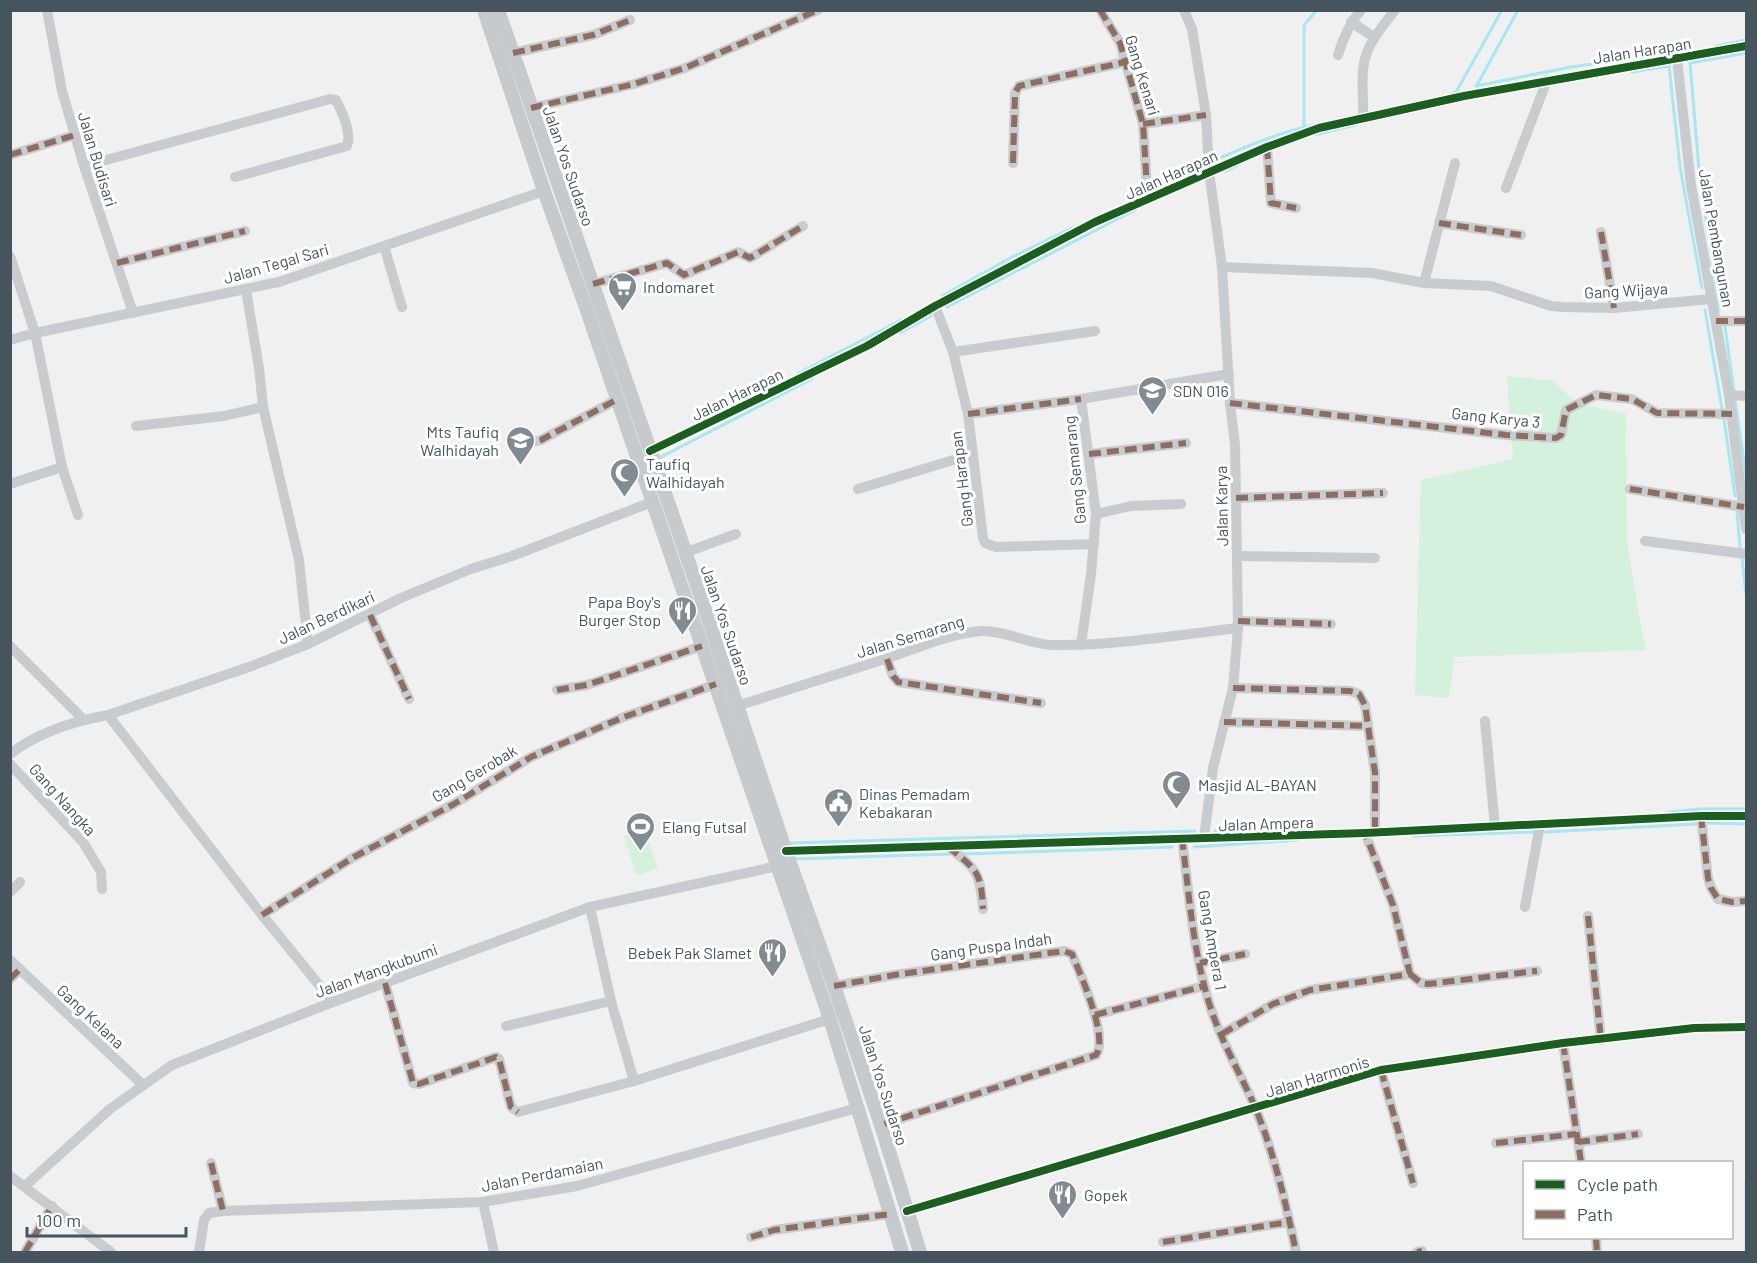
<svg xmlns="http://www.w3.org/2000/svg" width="1757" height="1263" font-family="Barlow,sans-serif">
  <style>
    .green { fill: #d3f1dc }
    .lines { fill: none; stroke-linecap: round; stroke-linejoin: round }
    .stream { stroke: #a6e7f1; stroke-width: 3 }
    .minor { stroke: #c9cccf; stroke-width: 10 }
    .major { stroke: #c6cacd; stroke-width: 14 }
    .quiet { stroke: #8d6e63; stroke-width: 6; stroke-dasharray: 12 6; stroke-linecap: butt }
    .cycleway-casing { stroke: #fff; stroke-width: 11 }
    .cycleway { stroke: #1b5e20; stroke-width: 8 }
    .labels { text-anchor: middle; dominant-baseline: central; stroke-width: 6; stroke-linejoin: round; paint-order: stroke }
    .street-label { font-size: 16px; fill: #46545e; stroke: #fff }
    .poi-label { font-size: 16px; fill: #46545e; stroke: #fff; text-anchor: start }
  </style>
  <rect width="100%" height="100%" fill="#f1f0f0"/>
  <g class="green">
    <path d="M1507,376L1553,381L1577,403L1626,414L1627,541L1638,610L1646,650L1454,657L1449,698L1415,695L1421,480L1513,459Z"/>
    <path d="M645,829L658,869L636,875L624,836Z"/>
  </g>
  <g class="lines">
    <g class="stream">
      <path d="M1716,46L1746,40"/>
      <path d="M1632,72L1669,66L1680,167L1702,288"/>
      <path d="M1477,85L1518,10"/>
      <path d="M1476,86L1571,67L1680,52"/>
      <path d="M1453,93L1456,92L1502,10"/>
      <path d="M1304,127V25L1317,10"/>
      <path d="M1315,135L1355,125"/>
      <path d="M1226,171L1238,165"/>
      <path d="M1160,187C1209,163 1260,137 1314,125"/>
      <path d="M942,296L1012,257L1072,228"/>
      <path d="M947,307L1135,210"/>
      <path d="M1720,309L1700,182L1690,63L1746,53"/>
      <path d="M1705,310L1722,409"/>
      <path d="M1725,327L1734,392"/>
      <path d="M900,333L931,316"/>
      <path d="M797,374L903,319"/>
      <path d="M1735,400L1746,475"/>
      <path d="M1724,419L1735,496"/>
      <path d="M661,457L812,379"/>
      <path d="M1737,512L1740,547"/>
      <path d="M1742,558L1746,594"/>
      <path d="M1670,812L1700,809H1746"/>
      <path d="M1708,823L1746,824"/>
      <path d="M1215,831L1312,829"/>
      <path d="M1545,832L1696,824"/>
      <path d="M1414,836L1534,832"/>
      <path d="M788,843L1195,831"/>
      <path d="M1194,847L1299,840"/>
      <path d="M964,854L1172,847"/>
      <path d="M793,859L950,854"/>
      <path d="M1746,1180V1250"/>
    </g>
    <g class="minor">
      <path d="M47,10L62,91L84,166L133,313"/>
      <path d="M1100,10L1120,43L1143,124L1147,188L1150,198"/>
      <path d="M1184,10L1192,29L1206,115L1209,171L1222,267L1230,403L1235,445L1236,498L1238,628L1233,688L1213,768L1204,838"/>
      <path d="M1351,22L1374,37"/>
      <path d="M513,53L593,35L630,20"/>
      <path d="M1338,55C1343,38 1349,24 1361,10"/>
      <path d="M1677,59L1691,185L1729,395L1746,529"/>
      <path d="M531,108L634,84L685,68L818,10"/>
      <path d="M1363,117C1364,96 1359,70 1368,50C1374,35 1385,23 1395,10"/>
      <path d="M1143,124L1206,115"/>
      <path d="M1267,147L1271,203L1296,208"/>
      <path d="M10,155L75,135"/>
      <path d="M1013,163L1015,93L1019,86L1125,62"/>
      <path d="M84,166L330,99L336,100C342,112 352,133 347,146L235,177"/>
      <path d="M1506,188L1547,80"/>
      <path d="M1439,223L1521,235"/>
      <path d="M1601,232L1614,308"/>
      <path d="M384,246L402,307"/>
      <path d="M10,256L35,333L62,467L78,515"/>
      <path d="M117,263L245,231"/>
      <path d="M1222,267L1372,273L1424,283L1491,286L1551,306L1563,307L1614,308L1711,299"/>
      <path d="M1424,283L1455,163"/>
      <path d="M593,284L667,263L684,275L738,252L750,258L803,226"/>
      <path d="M246,290L259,368L263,407L299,560L308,644"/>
      <path d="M935,306L953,352L968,414L983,538L985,543L996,547L1094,544"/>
      <path d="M1716,321H1746"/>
      <path d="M10,340L35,333L279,282L544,191"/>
      <path d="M953,352L1095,331"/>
      <path d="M1729,395L1746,396"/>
      <path d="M1230,403L1506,435L1556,438L1561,435L1566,410L1596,395L1632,399L1657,413L1732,414"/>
      <path d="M968,414L1081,399L1229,374"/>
      <path d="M136,426L224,416L263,407"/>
      <path d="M513,434L517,446L541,440L618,399"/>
      <path d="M650,451L867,346L935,306L1095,222L1267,147L1319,128L1464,96L1746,46"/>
      <path d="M1089,454L1186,443"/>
      <path d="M10,484L62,467"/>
      <path d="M858,489L973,454"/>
      <path d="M1630,489L1744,507"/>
      <path d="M1236,498L1383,493"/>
      <path d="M1096,514L1131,506L1181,504"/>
      <path d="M1645,541L1746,554"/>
      <path d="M684,553L736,534"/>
      <path d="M1237,556L1375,558"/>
      <path d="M370,615L409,699"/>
      <path d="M1238,621L1331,624"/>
      <path d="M1081,645L1091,574L1096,514L1081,399"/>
      <path d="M10,646L84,720"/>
      <path d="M887,659L893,676L898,682L1041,703"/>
      <path d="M1233,688L1350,691L1359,694L1365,705L1375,773V833"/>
      <path d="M557,690L587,685L702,646"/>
      <path d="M737,706C786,690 836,675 885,659C916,649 947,634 981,631C1005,630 1028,644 1052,645C1115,646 1177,635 1238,628"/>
      <path d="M108,715L262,915L333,1002"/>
      <path d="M1485,721L1495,827"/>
      <path d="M1224,722L1368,726"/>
      <path d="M10,754C37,733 75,721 108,715L252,666L308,644L401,598L471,569L512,556L652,502"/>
      <path d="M10,764L83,842L101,872L102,889"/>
      <path d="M1701,816L1708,878L1711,888L1718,899L1732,902L1746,901"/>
      <path d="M1182,838C1189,894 1193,952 1210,1006C1221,1041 1240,1073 1255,1107C1274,1153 1286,1203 1296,1252"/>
      <path d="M946,845C976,869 980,870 983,909"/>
      <path d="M786,851L1365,833L1701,816H1746"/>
      <path d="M10,892L20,882"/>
      <path d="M590,907L611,1001L634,1081"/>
      <path d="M1525,907L1540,825"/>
      <path d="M262,915L354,857L454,804L531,757L624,717L716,684"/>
      <path d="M1588,916L1601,1040"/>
      <path d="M10,960L143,1085"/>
      <path d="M1200,963L1245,954"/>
      <path d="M1410,974L1421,983L1428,984L1537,971"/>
      <path d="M10,979L20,969"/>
      <path d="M385,983L413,1083L419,1084L496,1057L499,1059L511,1107L518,1112L634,1081L830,1019"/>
      <path d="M834,986L894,975L1064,951L1072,954C1080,974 1109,1037 1096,1055L881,1125"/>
      <path d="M1095,1015L1204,986"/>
      <path d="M506,1026L611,1001"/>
      <path d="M1222,1034L1273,1004L1310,990L1410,974L1393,905L1365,833"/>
      <path d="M1563,1043L1581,1162"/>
      <path d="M1381,1070L1413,1183"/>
      <path d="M1578,1142L1638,1134"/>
      <path d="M1496,1143L1576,1134"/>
      <path d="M211,1163L223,1211"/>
      <path d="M10,1176L111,1252"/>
      <path d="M25,1186L110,1109L172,1065L333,1002L590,907L778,866"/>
      <path d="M483,1202L494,1252"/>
      <path d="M907,1211L1381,1070L1563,1043L1694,1028L1746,1027"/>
      <path d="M751,1237L774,1230L890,1214"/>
      <path d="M1596,1238L1597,1252"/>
      <path d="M1163,1242L1289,1222"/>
      <path d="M25,1252L52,1206"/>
      <path d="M199,1252L204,1220L209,1213L223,1211L483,1202L577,1186L857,1108"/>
      <path d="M1417,1252L1422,1251"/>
    </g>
    <g class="major">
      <path d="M484,10L544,191L585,305L830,1019L902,1252"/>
      <path d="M498,10L696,583L783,843L834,986L881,1125L920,1252"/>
    </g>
    <g class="quiet">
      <path d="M1100,10L1120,43L1143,124L1147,188L1150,198"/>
      <path d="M513,53L593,35L630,20"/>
      <path d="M531,108L634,84L685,68L818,10"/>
      <path d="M1143,124L1206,115"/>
      <path d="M1267,147L1271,203L1296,208"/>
      <path d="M10,155L75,135"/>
      <path d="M1013,163L1015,93L1019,86L1125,62"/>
      <path d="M1439,223L1521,235"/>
      <path d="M1601,232L1614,308"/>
      <path d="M117,263L245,231"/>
      <path d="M593,284L667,263L684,275L738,252L750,258L803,226"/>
      <path d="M1716,321H1746"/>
      <path d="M1230,403L1506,435L1556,438L1561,435L1566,410L1596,395L1632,399L1657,413L1732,414"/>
      <path d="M968,414L1081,399"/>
      <path d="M513,434L517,446L541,440L618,399"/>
      <path d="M1089,454L1186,443"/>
      <path d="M1630,489L1744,507"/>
      <path d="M1236,498L1383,493"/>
      <path d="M370,615L409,699"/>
      <path d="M1238,621L1331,624"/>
      <path d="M887,659L893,676L898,682L1041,703"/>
      <path d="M1233,688L1350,691L1359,694L1365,705L1375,773V833"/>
      <path d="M557,690L587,685L702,646"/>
      <path d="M1224,722L1368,726"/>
      <path d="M1701,816L1708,878L1711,888L1718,899L1732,902L1746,901"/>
      <path d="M1182,838C1189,894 1193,952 1210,1006C1221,1041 1240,1073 1255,1107C1274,1153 1286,1203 1296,1252"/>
      <path d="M948,847C977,870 981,871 983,909"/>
      <path d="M262,915L354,857L454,804L531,757L624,717L716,684"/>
      <path d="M1588,916L1601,1040"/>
      <path d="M1200,963L1245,954"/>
      <path d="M1410,974L1421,983L1428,984L1537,971"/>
      <path d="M10,979L20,969"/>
      <path d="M385,983L413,1083L419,1084L496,1057L499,1059L511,1107L518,1112"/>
      <path d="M834,986L894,975L1064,951L1072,954C1080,974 1109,1037 1096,1055L881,1125"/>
      <path d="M1095,1015L1204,986"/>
      <path d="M1222,1034L1273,1004L1310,990L1410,974L1393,905L1365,833"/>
      <path d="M1563,1043L1581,1162"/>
      <path d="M1381,1070L1413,1183"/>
      <path d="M1578,1142L1638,1134"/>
      <path d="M1496,1143L1576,1134"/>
      <path d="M211,1163L223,1211"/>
      <path d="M751,1237L774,1230L890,1214"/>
      <path d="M1596,1238L1597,1252"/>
      <path d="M1163,1242L1289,1222"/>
      <path d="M25,1252L52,1206"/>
      <path d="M1417,1252L1422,1251"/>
    </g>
    <defs>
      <g id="cycleway">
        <path d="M650,451L867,346L935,306L1095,222L1267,147L1319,128L1464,96L1746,46"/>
        <path d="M786,851L1365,833L1701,816H1746"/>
        <path d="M907,1211L1381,1070L1563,1043L1694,1028L1746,1027"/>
      </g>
    </defs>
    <use href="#cycleway" class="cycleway-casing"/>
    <use href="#cycleway" class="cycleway"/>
  </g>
  <defs>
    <symbol id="supermarket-pin" viewBox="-11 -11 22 30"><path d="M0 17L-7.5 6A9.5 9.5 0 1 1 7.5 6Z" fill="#828b91" stroke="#fff"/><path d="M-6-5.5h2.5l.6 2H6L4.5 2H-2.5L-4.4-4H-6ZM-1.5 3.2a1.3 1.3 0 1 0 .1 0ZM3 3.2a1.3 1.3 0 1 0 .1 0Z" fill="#fff"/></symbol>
    <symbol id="school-pin" viewBox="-11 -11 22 30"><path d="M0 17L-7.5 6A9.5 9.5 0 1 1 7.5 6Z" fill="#828b91" stroke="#fff"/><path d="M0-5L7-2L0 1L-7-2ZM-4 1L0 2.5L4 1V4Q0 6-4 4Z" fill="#fff"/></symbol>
    <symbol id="mosque-pin" viewBox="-11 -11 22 30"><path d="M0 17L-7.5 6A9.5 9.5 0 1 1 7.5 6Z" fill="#828b91" stroke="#fff"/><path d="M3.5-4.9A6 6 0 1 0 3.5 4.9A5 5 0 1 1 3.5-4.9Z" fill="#fff"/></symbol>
    <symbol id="restaurant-pin" viewBox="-11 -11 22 30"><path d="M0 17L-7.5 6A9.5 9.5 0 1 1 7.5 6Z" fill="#828b91" stroke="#fff"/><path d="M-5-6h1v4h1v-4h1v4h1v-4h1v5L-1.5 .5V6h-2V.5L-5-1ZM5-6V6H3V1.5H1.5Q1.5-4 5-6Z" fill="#fff"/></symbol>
    <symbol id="civic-pin" viewBox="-11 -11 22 30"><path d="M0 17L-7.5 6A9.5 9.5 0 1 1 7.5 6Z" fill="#828b91" stroke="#fff"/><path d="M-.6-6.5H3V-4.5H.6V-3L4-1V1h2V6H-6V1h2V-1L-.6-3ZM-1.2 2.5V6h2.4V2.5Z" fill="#fff"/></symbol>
    <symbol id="stadium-pin" viewBox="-11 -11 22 30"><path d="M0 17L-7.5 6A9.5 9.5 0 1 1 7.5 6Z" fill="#828b91" stroke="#fff"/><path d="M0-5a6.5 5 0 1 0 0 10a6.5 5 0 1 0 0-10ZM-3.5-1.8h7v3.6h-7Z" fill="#fff"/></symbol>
  </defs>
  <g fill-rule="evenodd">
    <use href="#supermarket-pin" x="606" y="270" width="33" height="45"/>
    <use href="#school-pin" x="1136" y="374" width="33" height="45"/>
    <use href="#school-pin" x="504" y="424" width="33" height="45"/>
    <use href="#mosque-pin" x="608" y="456" width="33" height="45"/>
    <use href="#restaurant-pin" x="666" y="594" width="33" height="45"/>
    <use href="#mosque-pin" x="1160" y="768" width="33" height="45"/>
    <use href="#civic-pin" x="822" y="786" width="33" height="45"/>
    <use href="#stadium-pin" x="624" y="810" width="33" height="45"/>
    <use href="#restaurant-pin" x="756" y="936" width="33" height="45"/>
    <use href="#restaurant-pin" x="1046" y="1178" width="33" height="45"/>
  </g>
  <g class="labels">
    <g class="street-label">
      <text transform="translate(1642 50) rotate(-9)">Jalan Harapan</text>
      <text transform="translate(1143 75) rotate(73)">Gang Kenari</text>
      <text transform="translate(98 159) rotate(73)">Jalan Budisari</text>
      <text transform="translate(569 166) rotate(71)">Jalan Yos Sudarso</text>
      <text transform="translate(1171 174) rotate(-24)">Jalan Harapan</text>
      <text transform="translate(1717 238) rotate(80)">Jalan Pembangunan</text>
      <text transform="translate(276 263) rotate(-16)">Jalan Tegal Sari</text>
      <text transform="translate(1626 290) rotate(-3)">Gang Wijaya</text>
      <text transform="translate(737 394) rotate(-26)">Jalan Harapan</text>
      <text transform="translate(1496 417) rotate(6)">Gang Karya 3</text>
      <text transform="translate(1074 470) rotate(-96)">Gang Semarang</text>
      <text transform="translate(961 479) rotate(-97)">Gang Harapan</text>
      <text transform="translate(1221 506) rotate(-91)">Jalan Karya</text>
      <text transform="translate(326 617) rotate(-25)">Jalan Berdikari</text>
      <text transform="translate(727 625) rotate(71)">Jalan Yos Sudarso</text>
      <text transform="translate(910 636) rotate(-17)">Jalan Semarang</text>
      <text transform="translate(474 773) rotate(-31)">Gang Gerobak</text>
      <text transform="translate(63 799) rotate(48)">Gang Nangka</text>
      <text transform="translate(1266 823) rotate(-2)">Jalan Ampera</text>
      <text transform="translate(1213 940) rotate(80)">Gang Ampera 1</text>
      <text transform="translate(991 946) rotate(-8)">Gang Puspa Indah</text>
      <text transform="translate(376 970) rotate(-20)">Jalan Mangkubumi</text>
      <text transform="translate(91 1016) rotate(43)">Gang Kelana</text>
      <text transform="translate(1317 1076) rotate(-17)">Jalan Harmonis</text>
      <text transform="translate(884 1085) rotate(72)">Jalan Yos Sudarso</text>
      <text transform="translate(542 1174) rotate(-11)">Jalan Perdamaian</text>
    </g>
    <g class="poi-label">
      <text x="643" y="286">Indomaret</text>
      <text x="1173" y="390">SDN 016</text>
      <text x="499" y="431" text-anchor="end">Mts Taufiq<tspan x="499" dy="18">Walhidayah</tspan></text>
      <text x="646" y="463">Taufiq<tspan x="646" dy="18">Walhidayah</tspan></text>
      <text x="661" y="601" text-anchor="end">Papa Boy's<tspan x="661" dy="18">Burger Stop</tspan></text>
      <text x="1198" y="784">Masjid AL-BAYAN</text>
      <text x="859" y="793">Dinas Pemadam<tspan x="859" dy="18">Kebakaran</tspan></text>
      <text x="662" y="826">Elang Futsal</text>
      <text x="752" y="952" text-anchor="end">Bebek Pak Slamet</text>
      <text x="1084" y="1194">Gopek</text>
    </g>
  </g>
  <rect width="1757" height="1263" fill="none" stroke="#46545e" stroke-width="24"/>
  <rect x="1523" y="1161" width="210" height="78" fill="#ffffff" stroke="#b5bbbf" stroke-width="1.5"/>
  <rect x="1535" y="1180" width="30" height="9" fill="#1b5e20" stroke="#b5bbbf" stroke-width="1.5"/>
  <text x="1577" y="1191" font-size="18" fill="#46545e">Cycle path</text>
  <rect x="1535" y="1210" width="30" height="9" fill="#8d6e63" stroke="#b5bbbf" stroke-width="1.5"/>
  <text x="1577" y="1221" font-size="18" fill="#46545e">Path</text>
  <path d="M27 1227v9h159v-9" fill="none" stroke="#46545e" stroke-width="3"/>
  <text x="36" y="1227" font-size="18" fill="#46545e" stroke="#ffffff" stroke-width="4.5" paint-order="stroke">100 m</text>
</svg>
